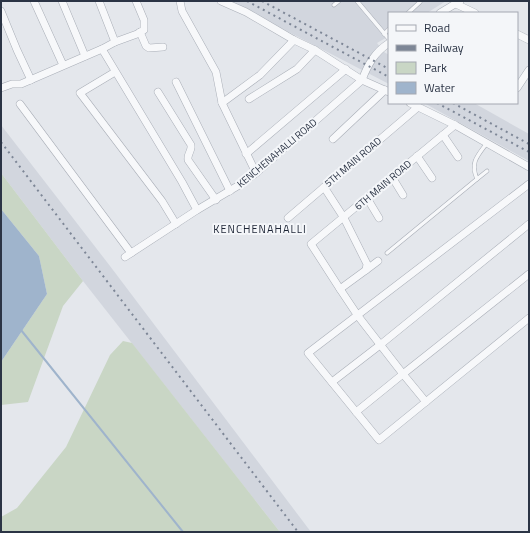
<svg xmlns="http://www.w3.org/2000/svg" width="530" height="533" font-family="'Titillium Web',sans-serif">
  <style>
    .built { fill: #d2d6de }
    .green { fill: #c9d6c5 }
    .water { fill: #9fb4cc }
    .lines { fill: none; stroke-linecap: round; stroke-linejoin: round }
    .stream { stroke: #9fb4cc; stroke-width: 2 }
    .service-casing { stroke: #a9aeb7; stroke-width: 4.5 }
    .minor-casing { stroke: #a9aeb7; stroke-width: 8 }
    .service { stroke: #f7f8fa; stroke-width: 3.5 }
    .minor { stroke: #f7f8fa; stroke-width: 7 }
    .rail { stroke: #7d8696; stroke-width: 2; stroke-dasharray: 2 4; stroke-linecap: butt }
    .labels { text-anchor: middle; dominant-baseline: central; stroke-width: 4; stroke-linejoin: round; paint-order: stroke }
    .street-label { font-size: 10px; fill: #2b3445; stroke: #f4f6f9 }
    .neighbourhood-label { font-size: 11px; letter-spacing: 1px; fill: #1d2536; stroke: #f4f6f9 }
  </style>
  <rect width="100%" height="100%" fill="#e4e7ec"/>
  <g class="built">
    <path d="M229,1H446L427,13H389V36L377,43L384,52L389,55V84Z"/>
    <path d="M424,103H474L529,134V161Z"/>
    <path d="M1,125L110,266L311,532H280L83,281L1,173Z"/>
  </g>
  <g class="green">
    <path d="M1,173L83,281L63,306L28,402L1,405V362L47,294L39,256L1,209Z"/>
    <path d="M123,341L132,343L280,532H1V517L17,508L66,447L110,355Z"/>
  </g>
  <path class="water" d="M1,209L39,256L47,294L1,362Z"/>
  <g class="lines">
    <path class="stream" d="M21,330L183,532"/>
    <defs>
      <g id="service">
        <path d="M357,1L389,39"/>
        <path d="M334,5L339,1"/>
        <path d="M408,13L420,2"/>
        <path d="M384,34L389,29"/>
        <path d="M477,179L487,171"/>
        <path d="M387,253L477,179C470,163 477,156 487,143"/>
      </g>
      <g id="minor">
        <path d="M34,1L63,65"/>
        <path d="M62,1L85,56"/>
        <path d="M99,1L115,42L102,49"/>
        <path d="M180,1L182,11L216,72L222,103L256,173"/>
        <path d="M221,1L246,12L294,40L315,50L362,80L389,92"/>
        <path d="M456,4L475,13"/>
        <path d="M1,11L17,50L31,80"/>
        <path d="M440,13L460,1"/>
        <path d="M140,32L146,46L149,48L163,47"/>
        <path d="M517,34L529,40"/>
        <path d="M115,42L137,34L144,30V20L136,1"/>
        <path d="M115,72L80,93L162,201L176,224"/>
        <path d="M176,82L230,191"/>
        <path d="M1,88L12,84H21L102,49L182,182L197,210"/>
        <path d="M517,88L529,70"/>
        <path d="M158,92L191,145C192,151 187,154 188,160L216,200"/>
        <path d="M249,99L297,69L315,50"/>
        <path d="M222,103L260,75L294,40"/>
        <path d="M410,103L455,125L529,167"/>
        <path d="M20,104L131,253"/>
        <path d="M443,135L458,157"/>
        <path d="M333,139L385,90"/>
        <path d="M246,154L346,69"/>
        <path d="M417,156L432,178"/>
        <path d="M392,177L403,195"/>
        <path d="M529,184L308,353L379,440L529,318"/>
        <path d="M324,187L344,218L367,264L366,270L340,289"/>
        <path d="M367,198L379,218"/>
        <path d="M288,218L418,107"/>
        <path d="M125,257L197,210L241,184L256,173L362,80C368,64 375,52 389,43"/>
        <path d="M366,270L378,261"/>
        <path d="M332,382L380,345L529,224"/>
        <path d="M426,402L403,374L529,274"/>
        <path d="M356,412L403,374L358,316L340,289L311,244L455,125"/>
      </g>
    </defs>
    <use href="#service" class="service-casing"/>
    <use href="#minor" class="minor-casing"/>
    <use href="#service" class="service"/>
    <use href="#minor" class="minor"/>
    <g class="rail">
      <path d="M247,1L389,77"/>
      <path d="M262,1L389,69"/>
      <path d="M437,103L529,152"/>
      <path d="M453,103L529,144"/>
      <path d="M1,142L298,532"/>
    </g>
  </g>
  <g class="labels">
    <g class="street-label">
      <text transform="translate(277 153) rotate(-40)">KENCHENAHALLI ROAD</text>
      <text transform="translate(353 162) rotate(-40)">5TH MAIN ROAD</text>
      <text transform="translate(383 185) rotate(-40)">6TH MAIN ROAD</text>
    </g>
    <g class="neighbourhood-label">
      <text x="260" y="229">KENCHENAHALLI</text>
    </g>
  </g>
  <rect width="530" height="533" fill="none" stroke="#2b3445" stroke-width="4"/>
  <rect x="388" y="12" width="130" height="92" fill="#f4f6f9" stroke="#a4a8b1"/>
  <rect x="396" y="25" width="20" height="6" fill="#f7f8fa" stroke="#a4a8b1"/>
  <text x="424" y="32" font-size="12" fill="#2b3445">Road</text>
  <rect x="396" y="45" width="20" height="6" fill="#7d8696" stroke="#a4a8b1"/>
  <text x="424" y="52" font-size="12" fill="#2b3445">Railway</text>
  <rect x="396" y="62" width="20" height="12" fill="#c9d6c5" stroke="#a4a8b1"/>
  <text x="424" y="72" font-size="12" fill="#2b3445">Park</text>
  <rect x="396" y="82" width="20" height="12" fill="#9fb4cc" stroke="#a4a8b1"/>
  <text x="424" y="92" font-size="12" fill="#2b3445">Water</text>
</svg>
